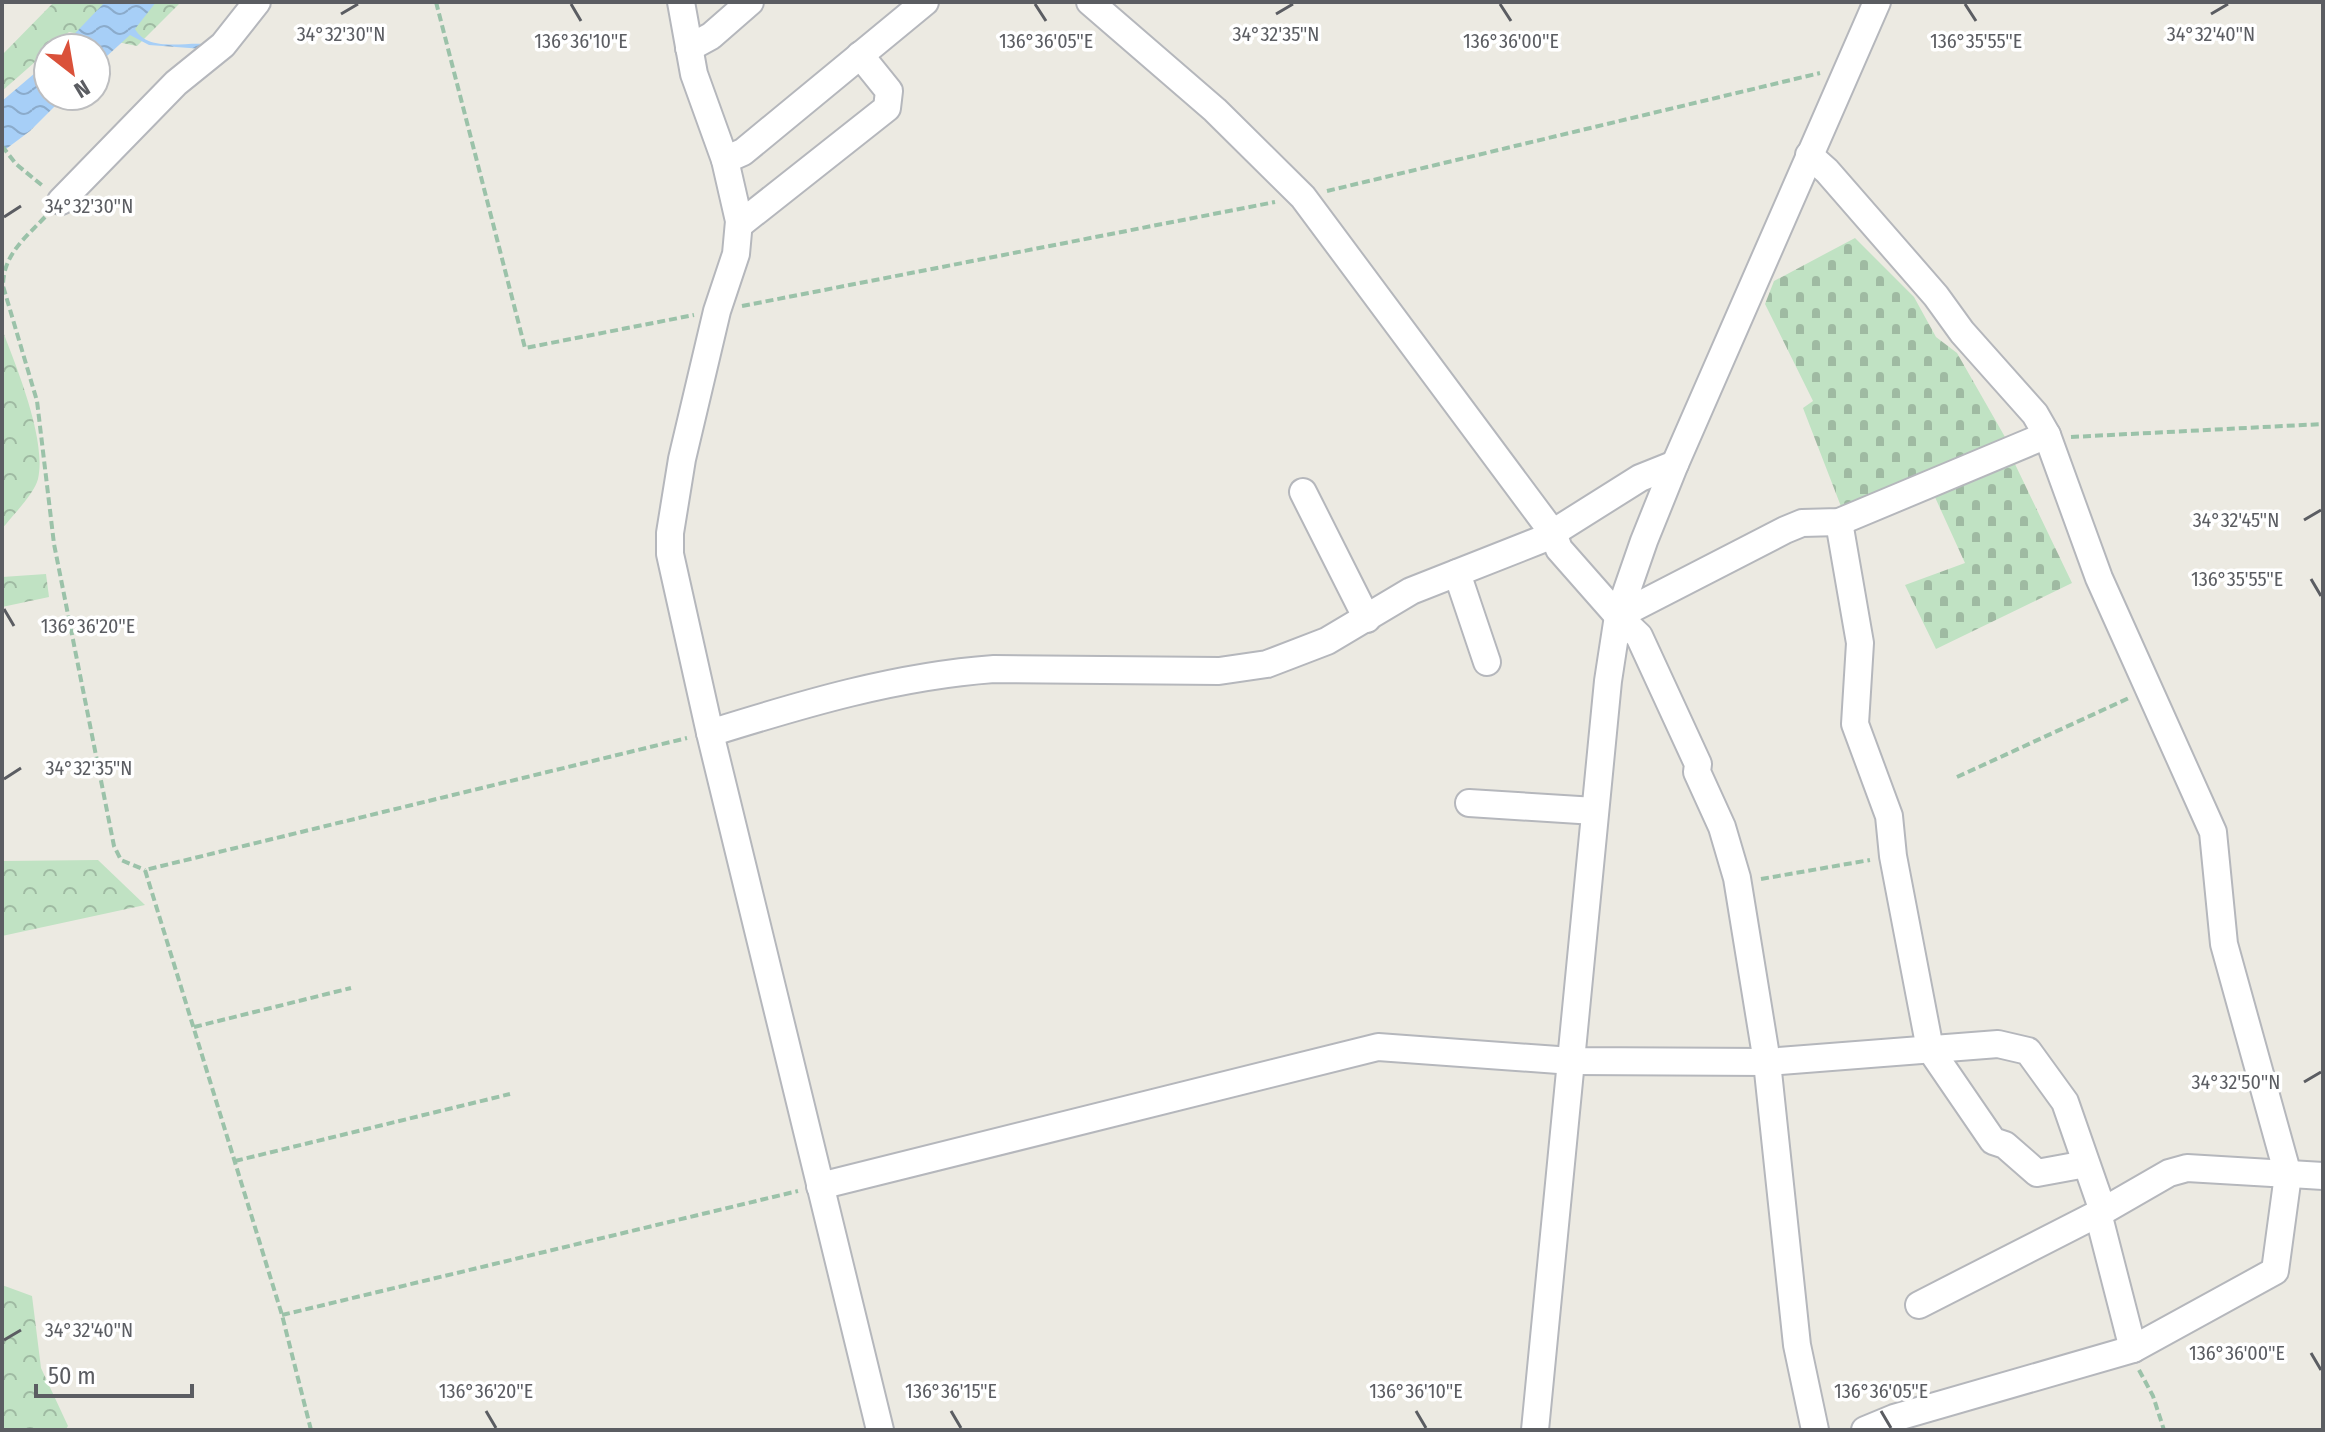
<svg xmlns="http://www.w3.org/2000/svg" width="2325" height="1432" font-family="'Fira Sans Condensed',sans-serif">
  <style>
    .forest { fill: url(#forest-crowns) }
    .cemetery { fill: url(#cemetery-stones) }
    .water { fill: url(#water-waves) }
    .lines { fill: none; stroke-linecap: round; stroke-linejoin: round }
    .minor-casing { stroke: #b5b7bc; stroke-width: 30 }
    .path { stroke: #9bc2a9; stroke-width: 4; stroke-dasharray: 8 4; stroke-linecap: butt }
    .minor { stroke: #fff; stroke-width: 26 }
    .ticks { fill: none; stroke: #5b5d62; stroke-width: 3 }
    .ticks-label { font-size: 20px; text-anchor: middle; fill: #5b5d62; stroke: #fff; stroke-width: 7; stroke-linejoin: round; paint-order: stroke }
  </style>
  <defs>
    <pattern id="forest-crowns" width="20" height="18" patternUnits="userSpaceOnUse" patternTransform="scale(2)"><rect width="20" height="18" fill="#c0e2c3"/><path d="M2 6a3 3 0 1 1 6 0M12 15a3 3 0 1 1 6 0" fill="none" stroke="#9fbaa2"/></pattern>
    <pattern id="cemetery-stones" width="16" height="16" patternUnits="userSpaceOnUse" patternTransform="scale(2)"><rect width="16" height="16" fill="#c0e2c3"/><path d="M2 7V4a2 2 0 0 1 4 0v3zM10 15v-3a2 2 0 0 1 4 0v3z" fill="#9fbaa2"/></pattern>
    <pattern id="water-waves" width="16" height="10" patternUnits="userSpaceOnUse" patternTransform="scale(2)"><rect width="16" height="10" fill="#a7cff7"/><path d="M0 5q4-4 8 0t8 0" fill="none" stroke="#8babcb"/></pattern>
  </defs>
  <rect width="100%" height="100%" fill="#eceae2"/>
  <g class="forest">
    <path d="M54,2H181L137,46L69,32L2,91V55Z"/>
    <path d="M2,329C16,366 47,440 38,479C34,494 12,516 2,529Z"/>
    <path d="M46,574L49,597L2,607V577Z"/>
    <path d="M98,860L145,905L2,936V861Z"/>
    <path d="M2,1285L32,1296L41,1368L68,1426L65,1430H2Z"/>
  </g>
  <g class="cemetery">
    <path d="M1855,238L1914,297L1936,337L1957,353L2005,437L1842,509L1803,408L1813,401L1765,304L1774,281Z"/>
    <path d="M2014,462L2072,583L1936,649L1905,585L1965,563L1934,495Z"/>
  </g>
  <g class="water">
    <path d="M105,2H156L135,29C148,52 183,42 205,44L203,49L149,45L130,35L96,66V48H61Z"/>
    <path d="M48,62V96H65L30,131L2,152V101Z"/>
  </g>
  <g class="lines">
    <defs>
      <g id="minor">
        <path d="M681,2L694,74L725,160L739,221L736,254L717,311L682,459L670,533V554L710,733L880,1430"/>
        <path d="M1090,2L1215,110L1303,197L1553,533L1559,549L1618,616L1639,636L1698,764L1697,772L1722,827L1737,878L1767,1062L1797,1345L1815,1430"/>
        <path d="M689,48L711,36L750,2"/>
        <path d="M1809,155L1827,171L1936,296L1962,332L2035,414L2047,435L2099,578L2213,832L2224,944L2288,1175L2275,1271L2133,1349L1894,1418L1865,1430"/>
        <path d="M725,160L743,152L925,2"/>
        <path d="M61,201L176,83L223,45L257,2"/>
        <path d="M739,225L887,108L889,91L860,55"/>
        <path d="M1303,492L1367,619"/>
        <path d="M1839,522L1860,643L1855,724L1889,816L1893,856L1930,1049L1993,1141L2005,1145L2037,1173L2086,1164"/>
        <path d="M1457,573L1487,662"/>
        <path d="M1618,616L1785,530L1802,523L1839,522L2047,435"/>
        <path d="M710,733C803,704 896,676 994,669L1219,671L1267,664L1327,641L1411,591L1543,539L1640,478L1675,464"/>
        <path d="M1469,803L1595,811"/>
        <path d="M820,1186L1378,1047L1572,1061L1767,1062L1998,1044L2028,1051L2065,1102L2103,1211"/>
        <path d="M2098,1213L2133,1349"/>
        <path d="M1919,1305L2103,1211L2169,1173L2187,1168L2323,1176"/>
        <path d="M1535,1430L1608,681L1618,616L1644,541L1675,464L1877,2"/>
      </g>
    </defs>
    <use href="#minor" class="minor-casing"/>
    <g class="path">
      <path d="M436,2L525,348L694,315"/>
      <path d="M2,146L16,164L44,187"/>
      <path d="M1327,191L1820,73"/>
      <path d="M45,217C25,238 3,255 3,286L37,401L54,544L114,846L121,860L145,870"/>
      <path d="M742,306L1275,202"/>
      <path d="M2071,437L2323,424"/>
      <path d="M1957,777L2129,698"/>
      <path d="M1761,879L1870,860"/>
      <path d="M194,1027L351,988"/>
      <path d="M235,1161L510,1094"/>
      <path d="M282,1315L798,1191"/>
      <path d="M2139,1370L2153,1396L2164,1430"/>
      <path d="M311,1430L282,1315L145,870L687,738"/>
    </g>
    <use href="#minor" class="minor"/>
  </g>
  <path class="ticks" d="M571,4L581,21M1035,4L1046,21M1500,4L1511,21M1965,4L1976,21M341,14L358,4M1276,14L1293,4M2211,14L2228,4M4,217L21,206M2304,520L2321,510M2311,579L2321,596M4,609L14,626M4,779L21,768M2304,1082L2321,1072M4,1340L21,1330M2311,1353L2321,1370M486,1411L496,1428M951,1411L961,1428M1416,1411L1426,1428M1881,1411L1891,1428"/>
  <g class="ticks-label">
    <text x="341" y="41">34°32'30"N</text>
    <text x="1276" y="41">34°32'35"N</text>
    <text x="2211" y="41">34°32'40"N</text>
    <text x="581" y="48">136°36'10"E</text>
    <text x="1046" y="48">136°36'05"E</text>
    <text x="1511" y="48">136°36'00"E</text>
    <text x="1976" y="48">136°35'55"E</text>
    <text x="89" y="213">34°32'30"N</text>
    <text x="2236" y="527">34°32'45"N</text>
    <text x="2237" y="586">136°35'55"E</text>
    <text x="88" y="633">136°36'20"E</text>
    <text x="89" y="775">34°32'35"N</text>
    <text x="2236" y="1089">34°32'50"N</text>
    <text x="89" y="1337">34°32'40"N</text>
    <text x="2237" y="1360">136°36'00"E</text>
    <text x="486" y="1398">136°36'20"E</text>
    <text x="951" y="1398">136°36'15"E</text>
    <text x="1416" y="1398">136°36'10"E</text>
    <text x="1881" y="1398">136°36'05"E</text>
  </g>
  <rect width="2325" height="1432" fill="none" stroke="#5b5d62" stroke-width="8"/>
  <g transform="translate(72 72) rotate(149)"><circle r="38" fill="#ffffff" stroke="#bdbec0" stroke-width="2"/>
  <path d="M0-6L14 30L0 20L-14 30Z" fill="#da513a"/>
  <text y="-12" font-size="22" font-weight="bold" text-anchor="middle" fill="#5b5d62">N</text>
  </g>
  <path d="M36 1384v12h156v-12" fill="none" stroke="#5b5d62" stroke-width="4"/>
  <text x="48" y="1384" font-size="24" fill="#5b5d62" stroke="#ffffff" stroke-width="6" paint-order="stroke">50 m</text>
</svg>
